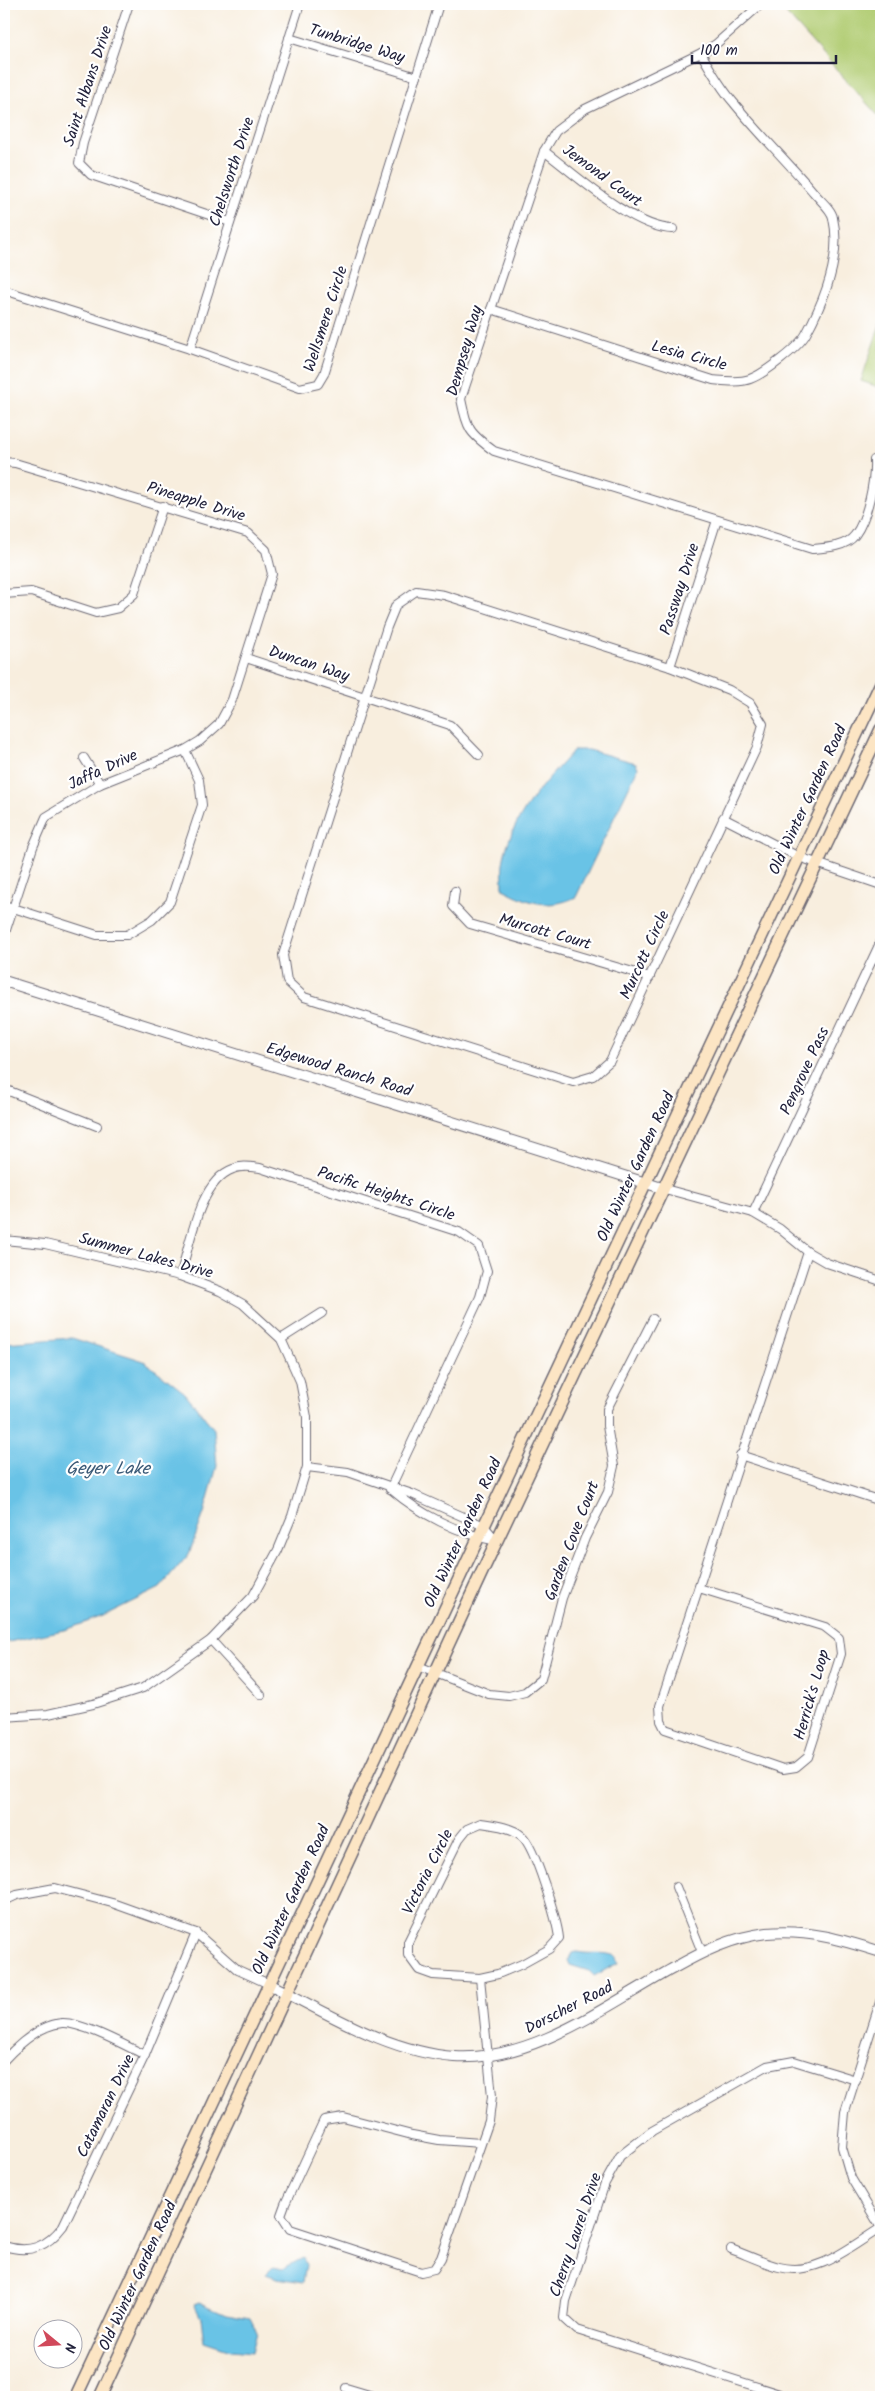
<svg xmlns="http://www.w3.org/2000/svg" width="885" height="2401" font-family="Kalam,sans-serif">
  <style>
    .green { fill: #b1cc72; stroke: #6a7756 }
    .water { fill: #69c3e6; stroke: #467290 }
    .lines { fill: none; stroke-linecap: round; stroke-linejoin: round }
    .minor-casing { stroke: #6d6974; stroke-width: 10 }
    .tertiary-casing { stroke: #6d6974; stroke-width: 12 }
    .secondary-casing { stroke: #6d6974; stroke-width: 14 }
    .minor { stroke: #fff; stroke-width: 8 }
    .tertiary { stroke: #fff; stroke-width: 10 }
    .secondary { stroke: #fce5c4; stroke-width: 11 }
    .labels { text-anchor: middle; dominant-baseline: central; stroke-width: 4.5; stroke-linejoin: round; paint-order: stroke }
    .street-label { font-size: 16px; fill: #22223b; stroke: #fff }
    .water-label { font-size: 18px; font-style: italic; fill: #3b5a77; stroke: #fff }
  </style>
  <rect width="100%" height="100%" fill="#fff"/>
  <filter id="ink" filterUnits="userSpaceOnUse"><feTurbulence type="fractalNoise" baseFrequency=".02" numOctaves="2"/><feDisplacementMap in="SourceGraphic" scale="10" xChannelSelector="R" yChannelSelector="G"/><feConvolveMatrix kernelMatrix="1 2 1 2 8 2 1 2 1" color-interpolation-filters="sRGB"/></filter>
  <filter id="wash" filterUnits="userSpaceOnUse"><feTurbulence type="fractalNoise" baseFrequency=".0096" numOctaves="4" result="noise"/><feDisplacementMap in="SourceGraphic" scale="20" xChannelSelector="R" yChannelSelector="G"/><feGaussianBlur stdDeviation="1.12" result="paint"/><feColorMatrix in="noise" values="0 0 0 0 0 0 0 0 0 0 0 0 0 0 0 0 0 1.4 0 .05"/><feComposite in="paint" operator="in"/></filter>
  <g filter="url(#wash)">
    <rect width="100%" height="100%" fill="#f8eede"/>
    <g class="green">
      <path d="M790,4H881V119L783,10Z"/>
      <path d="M881,321V388L861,381Z"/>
    </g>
    <g class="water">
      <path d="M574,750H589L636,763L638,768L576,897C548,910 529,903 503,889C503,881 502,871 503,863C510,818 545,782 574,750Z"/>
      <path d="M72,1338L144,1361L185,1393L214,1429L217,1466L204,1513L189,1554L160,1588L103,1616L68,1629L4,1643V1343Z"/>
      <path d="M577,1952C591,1955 603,1951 615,1956L618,1963L594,1976L589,1971L570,1965L568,1960L572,1953Z"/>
      <path d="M303,2258L306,2265L303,2282L277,2278L266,2274L273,2267L282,2269Z"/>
      <path d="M199,2302L226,2314L250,2318L257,2332L252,2352L231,2350L204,2341L201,2318L194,2304Z"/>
    </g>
  </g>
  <g filter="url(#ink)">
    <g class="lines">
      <defs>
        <g id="minor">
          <path d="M129,4L83,143L79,163L91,175L230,222"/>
          <path d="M761,4L716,44L701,53L585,109L556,131L544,151L461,399C467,429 469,433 494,451L812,549C826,548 846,547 855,535C868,517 875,481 874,460"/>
          <path d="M289,38L417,77"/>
          <path d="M544,151C576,175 633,228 673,229"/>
          <path d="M4,290L190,349L300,388L318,384L324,374L439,4"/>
          <path d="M491,309L713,380C725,381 739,383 750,379C764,374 799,347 806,334C824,301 842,256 833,218C832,210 821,201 815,194C789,163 760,135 734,103C721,88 711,71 701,53"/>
          <path d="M190,349L300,4"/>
          <path d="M4,462L15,463L248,533L266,550L272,574L232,700L219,724L200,741L185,750L100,784L46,817L33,847L4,936"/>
          <path d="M416,591L444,595L670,667L729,690L750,703L763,724L757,747L610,1061L593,1076L573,1082L304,997L287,981L283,955L387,627L396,605Z"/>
          <path d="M4,594L31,592L96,613L118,608L134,594L163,506"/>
          <path d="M246,658L450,725L479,755"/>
          <path d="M670,667L717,520"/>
          <path d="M84,758L100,784"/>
          <path d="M723,818L799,857L881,885"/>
          <path d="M455,891L453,906L470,924L650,977"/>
          <path d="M4,905L97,935H127L152,920L170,902L202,805L199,780L185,750"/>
          <path d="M4,1089L97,1126"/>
          <path d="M665,1189L753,1213L780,1229L808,1252L827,1263L881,1281"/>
          <path d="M753,1213L881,941"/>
          <path d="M4,1240L45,1244L180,1276L220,1291L243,1304L281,1339L300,1381L307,1417V1467L292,1516L278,1550L253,1596L211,1640L143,1688L93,1704L48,1714L4,1717"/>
          <path d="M180,1276C190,1245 199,1181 233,1169C242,1165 251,1167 260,1168L459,1232L479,1246L487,1271L480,1297L390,1489"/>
          <path d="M281,1339L322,1313"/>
          <path d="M740,1455L881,1501"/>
          <path d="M307,1467L348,1472L412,1494L484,1526L497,1541"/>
          <path d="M392,1490C420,1514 459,1534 497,1541"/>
          <path d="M699,1588L825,1627L839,1638L841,1654L808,1757L796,1767L783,1769L665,1729L661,1721L660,1706L808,1252"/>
          <path d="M211,1640L261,1695"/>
          <path d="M418,1666L489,1694L509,1696L525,1692L541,1679L562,1598L585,1538L608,1492L614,1466L607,1426V1409L653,1319"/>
          <path d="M481,1823C494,1825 512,1827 522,1836C535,1847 557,1920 559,1938L549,1949L522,1964L498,1974L480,1978L433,1975L419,1970L408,1955V1942L459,1839L467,1829Z"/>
          <path d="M676,1887L702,1952"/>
          <path d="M4,1901L17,1895L55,1888L112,1903L196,1933L238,1970L269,1984"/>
          <path d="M480,1978L492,2096L489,2121L441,2258L434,2269L421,2272L290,2229L281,2215L285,2204L324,2120L343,2117L412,2135L439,2140L481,2143"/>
          <path d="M881,1999L845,2112L842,2147L851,2178L881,2228"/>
          <path d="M4,2060C18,2045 39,2025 62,2023C82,2022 126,2046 145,2055"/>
          <path d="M4,2246C30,2254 47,2247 63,2226L145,2055L196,1933"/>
          <path d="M731,2249C747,2255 763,2263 779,2267C817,2277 851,2246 881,2228"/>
          <path d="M346,2388L376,2397"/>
          <path d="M789,2397L577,2330L564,2318L566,2301L605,2183L620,2156L652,2131L767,2066L794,2061L856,2080"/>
        </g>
        <g id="tertiary">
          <path d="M4,981L665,1189"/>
          <path d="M269,1984C328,2013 388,2052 455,2057C532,2062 607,2005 672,1969C702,1952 732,1937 767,1933C807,1929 843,1940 881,1952"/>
        </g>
        <g id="secondary">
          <path d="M76,2397L418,1666L881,683"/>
          <path d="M100,2397L481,1574L881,729"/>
        </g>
      </defs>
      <use href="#minor" class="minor-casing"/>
      <use href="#tertiary" class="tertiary-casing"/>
      <use href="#secondary" class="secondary-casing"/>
      <use href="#minor" class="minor"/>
      <use href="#tertiary" class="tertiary"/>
      <use href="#secondary" class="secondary"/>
    </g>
  </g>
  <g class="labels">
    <g class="street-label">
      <text transform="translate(357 44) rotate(17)">Tunbridge Way</text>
      <text transform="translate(88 86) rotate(-72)">Saint Albans Drive</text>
      <text transform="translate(232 172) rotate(-72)">Chelsworth Drive</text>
      <text transform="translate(602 176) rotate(36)">Jemond Court</text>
      <text transform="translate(326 319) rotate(-72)">Wellsmere Circle</text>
      <text transform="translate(465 351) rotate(-74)">Dempsey Way</text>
      <text transform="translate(689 356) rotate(15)">Lesia Circle</text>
      <text transform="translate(196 502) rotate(17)">Pineapple Drive</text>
      <text transform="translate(680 589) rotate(-72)">Passway Drive</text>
      <text transform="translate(309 664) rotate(18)">Duncan Way</text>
      <text transform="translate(103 770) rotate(-25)">Jaffa Drive</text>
      <text transform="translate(808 800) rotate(-65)">Old Winter Garden Road</text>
      <text transform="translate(545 932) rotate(16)">Murcott Court</text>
      <text transform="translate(645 955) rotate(-65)">Murcott Circle</text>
      <text transform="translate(339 1070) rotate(17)">Edgewood Ranch Road</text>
      <text transform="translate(805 1071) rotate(-65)">Pengrove Pass</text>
      <text transform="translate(636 1167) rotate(-65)">Old Winter Garden Road</text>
      <text transform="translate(386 1194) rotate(18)">Pacific Heights Circle</text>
      <text transform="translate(146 1256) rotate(15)">Summer Lakes Drive</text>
      <text transform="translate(463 1533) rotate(-65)">Old Winter Garden Road</text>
      <text transform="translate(572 1541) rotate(-69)">Garden Cove Court</text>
      <text transform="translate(812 1695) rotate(-74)">Herrick's Loop</text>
      <text transform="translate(428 1872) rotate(-63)">Victoria Circle</text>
      <text transform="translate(291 1900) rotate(-65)">Old Winter Garden Road</text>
      <text transform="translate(569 2008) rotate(-27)">Dorscher Road</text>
      <text transform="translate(106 2106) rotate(-64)">Catamaran Drive</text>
      <text transform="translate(576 2235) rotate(-71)">Cherry Laurel Drive</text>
      <text transform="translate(138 2276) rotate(-65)">Old Winter Garden Road</text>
    </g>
    <g class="water-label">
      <text x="108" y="1469">Geyer Lake</text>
    </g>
  </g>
  <rect width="885" height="2401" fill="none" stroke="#fff" stroke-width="20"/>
  <g transform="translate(58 2344) rotate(108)"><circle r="24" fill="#ffffff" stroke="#a7a7b1"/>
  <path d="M0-4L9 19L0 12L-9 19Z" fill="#d1495b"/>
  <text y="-8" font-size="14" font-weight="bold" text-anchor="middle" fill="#22223b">N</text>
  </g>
  <path d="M692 55v8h144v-8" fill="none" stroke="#22223b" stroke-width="2.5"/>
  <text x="700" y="55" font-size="15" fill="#22223b" stroke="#ffffff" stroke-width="4" paint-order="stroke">100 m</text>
</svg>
